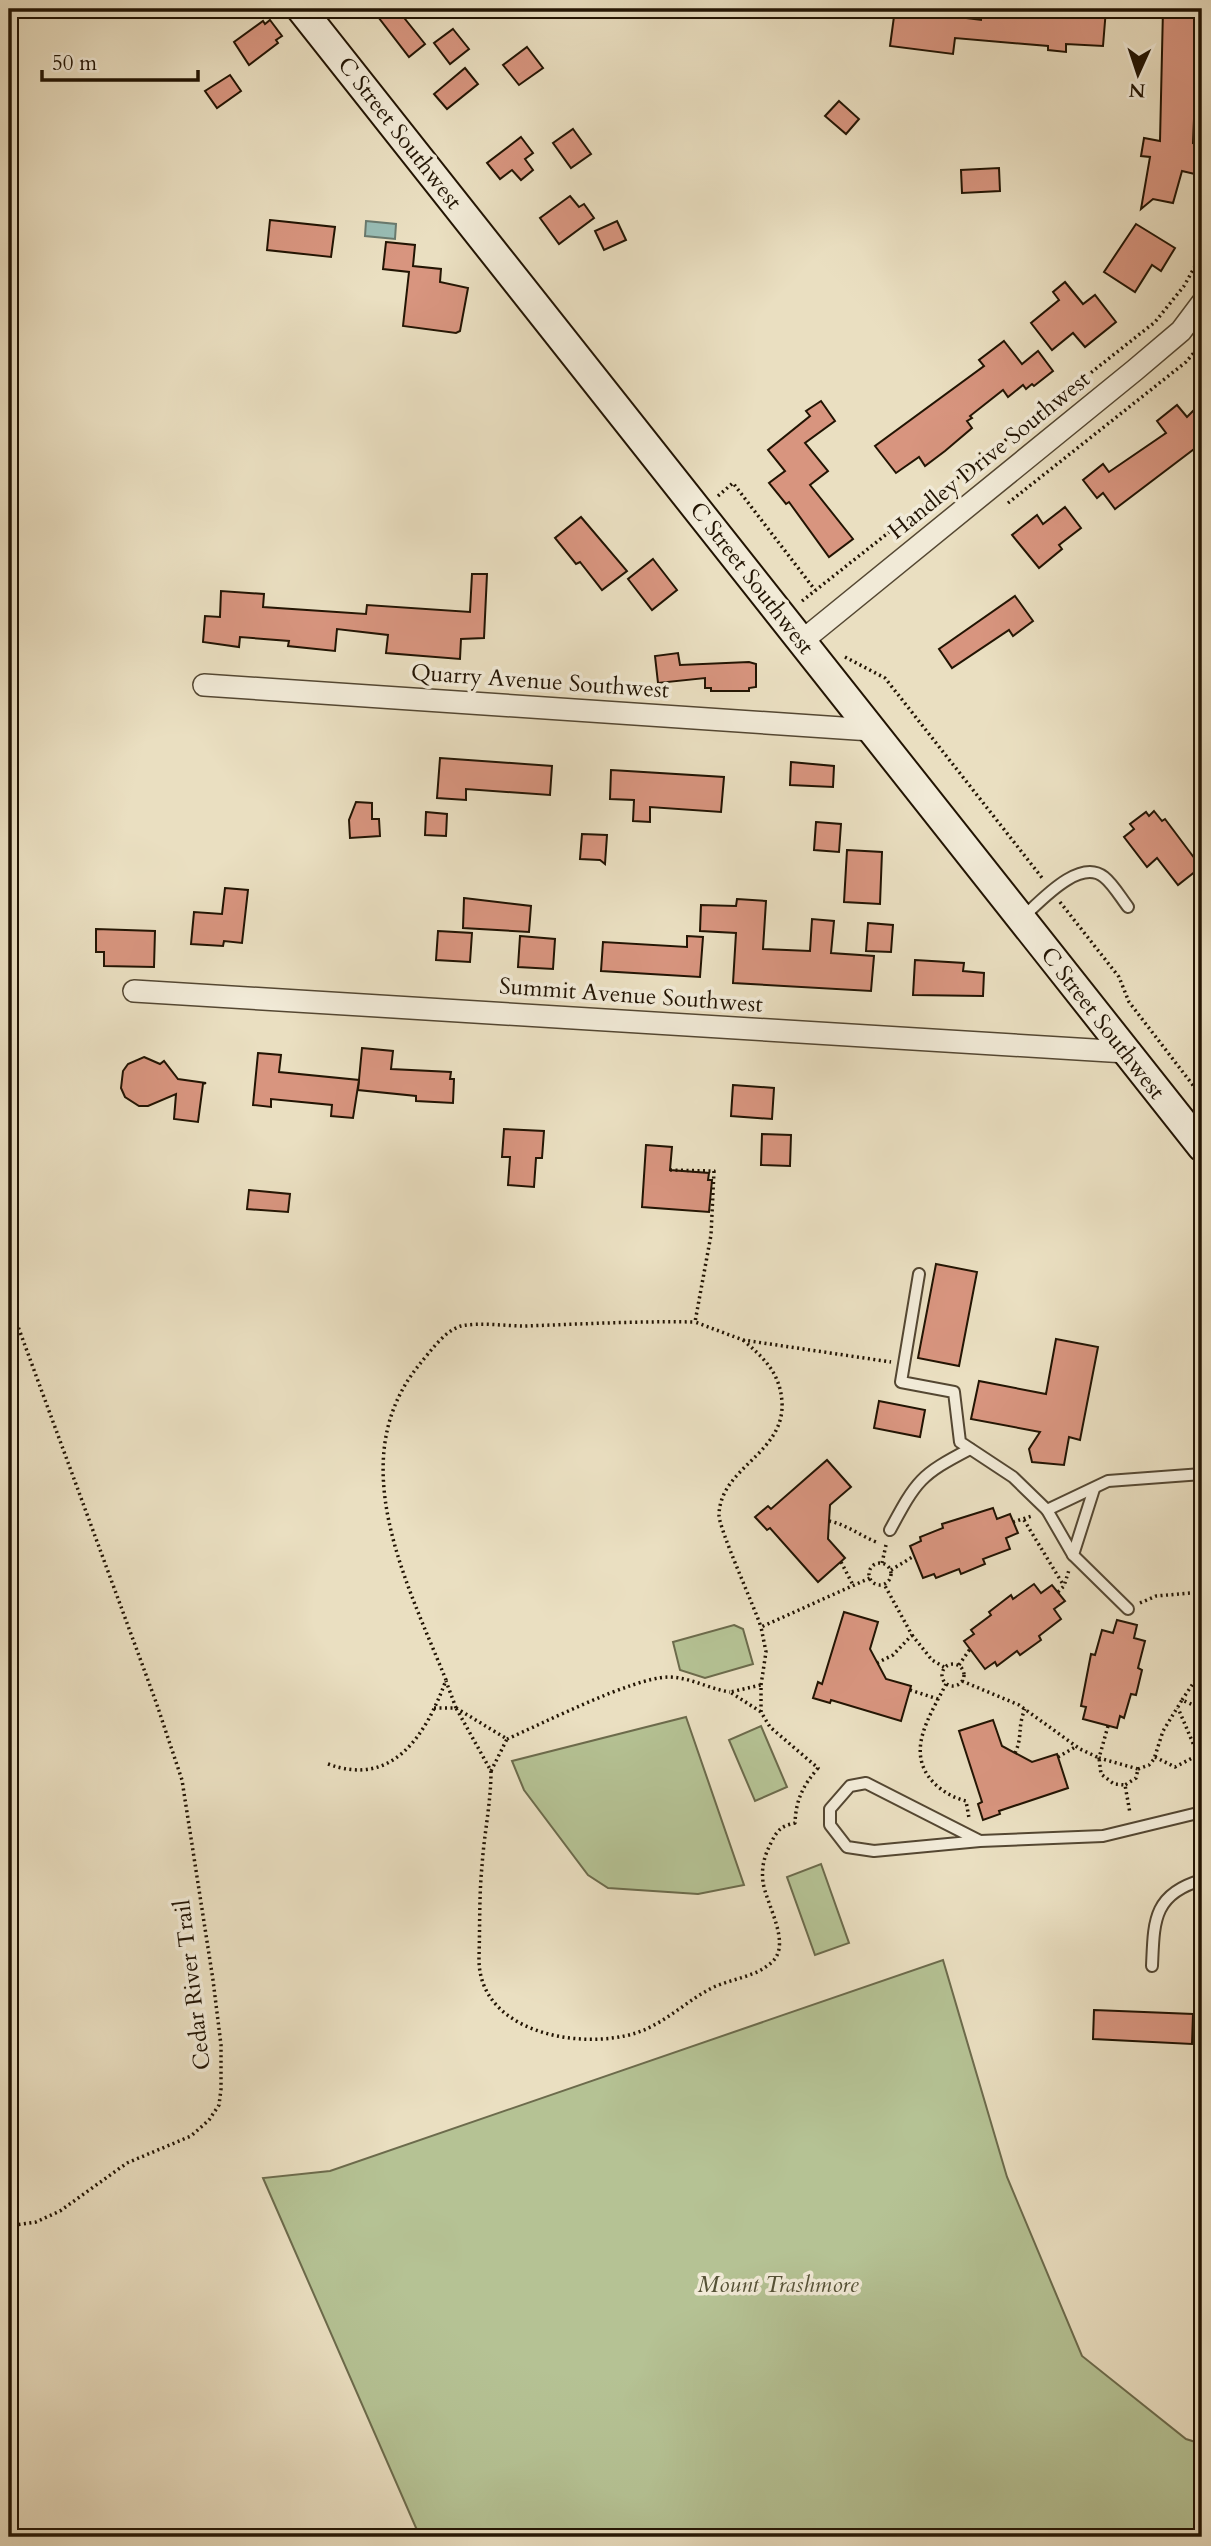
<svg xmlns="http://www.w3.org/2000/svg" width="1211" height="2546" font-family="Cardo,serif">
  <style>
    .green { fill: #b5c294; stroke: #6c6b4c; stroke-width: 2 }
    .water { fill: #98bcb4; stroke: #69796d; stroke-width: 2 }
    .building { fill: #d8957f; stroke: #221403; stroke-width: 2 }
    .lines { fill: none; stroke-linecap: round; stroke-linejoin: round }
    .service-casing { stroke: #544732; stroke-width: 14 }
    .minor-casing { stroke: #544732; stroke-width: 24 }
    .secondary-casing { stroke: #221403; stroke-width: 32 }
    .path { stroke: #221403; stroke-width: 3.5; stroke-dasharray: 2 3.5; stroke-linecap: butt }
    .service { stroke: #f1ead7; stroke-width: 10 }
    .minor { stroke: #f1ead7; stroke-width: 21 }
    .secondary { stroke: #f1ead7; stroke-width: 28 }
    .labels { text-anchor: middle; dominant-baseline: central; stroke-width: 7; stroke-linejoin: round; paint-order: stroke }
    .street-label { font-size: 23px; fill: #221403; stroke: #f1ead7 }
    .park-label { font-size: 23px; font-style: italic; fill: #555136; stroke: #f1ead7 }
  </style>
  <rect width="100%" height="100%" fill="#eadfc1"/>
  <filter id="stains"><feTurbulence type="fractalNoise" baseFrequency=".00286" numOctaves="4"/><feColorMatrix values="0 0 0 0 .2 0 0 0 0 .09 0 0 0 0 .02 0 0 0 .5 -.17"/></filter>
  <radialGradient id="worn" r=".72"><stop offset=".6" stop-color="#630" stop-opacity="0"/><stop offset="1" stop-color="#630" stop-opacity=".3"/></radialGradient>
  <g class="green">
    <path d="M734,1625L743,1629L753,1664L705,1678L680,1670L673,1642Z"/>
    <path d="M686,1717L744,1885L698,1894L608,1888L588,1875L524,1790L512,1761Z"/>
    <path d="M761,1726L787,1787L755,1801L729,1740Z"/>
    <path d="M821,1864L849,1943L815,1955L787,1877Z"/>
    <path d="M943,1960L1007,2177L1082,2356L1186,2439L1202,2444V2537H420L263,2178L330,2171Z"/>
  </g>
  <path class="water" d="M366,221L396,224L395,239L365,236Z"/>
  <g class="building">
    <path d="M372,9H397L425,44L409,57Z"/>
    <path d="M895,9L981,20L982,9H1106L1103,46L1066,44V52L1048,50V46L955,38L953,54L890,46Z"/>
    <path d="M1163,9H1202V95H1195L1193,143L1202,144V155L1199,175L1182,171L1173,203L1153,199L1141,209L1150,157L1141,156L1144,138L1160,141Z"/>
    <path d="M270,20L282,36L276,40L278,43L249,65L234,42L263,21L265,24Z"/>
    <path d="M453,29L469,49L450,64L434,43Z"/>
    <path d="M527,47L543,68L519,85L503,65Z"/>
    <path d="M465,68L478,84L447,109L434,94Z"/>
    <path d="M230,75L241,91L217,108L205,91Z"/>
    <path d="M839,101L859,119L846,134L825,116Z"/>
    <path d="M573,129L591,154L571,168L553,143Z"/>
    <path d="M521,137L533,153L525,159L533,170L521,180L512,170L500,179L487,163Z"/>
    <path d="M999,168L1000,191L962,193L961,170Z"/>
    <path d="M570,196L579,207L584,204L594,218L559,244L540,218Z"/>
    <path d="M270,220L335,227L331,257L267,250Z"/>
    <path d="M617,221L626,240L604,250L595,231Z"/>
    <path d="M1136,224L1175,248L1161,271L1152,265L1135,292L1104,272Z"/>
    <path d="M386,242L415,245L413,266L441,269L440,282L468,288L460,331L456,333L403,326L409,272L383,269Z"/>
    <path d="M1065,282L1083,304L1095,295L1116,322L1085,347L1073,333L1052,350L1031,323L1059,300L1053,292Z"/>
    <path d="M1004,341L1022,364L1038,351L1053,371L1034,386L1032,384L1026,389L1023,385L1008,397L1003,390L970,416L972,418L967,421L972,428L945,451L925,466L919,457L896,473L875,446L984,366L979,360Z"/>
    <path d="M821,401L835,421L805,443L828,471L810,485L853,539L829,557L789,502L786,504L769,483L785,471L768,450L810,416L806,411Z"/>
    <path d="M1202,402V443L1115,509L1103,493L1097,498L1083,480L1103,464L1109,472L1166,433L1157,421L1177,405L1187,417Z"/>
    <path d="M1065,507L1081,528L1059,545L1062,549L1039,568L1012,535L1037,515L1043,524Z"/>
    <path d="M581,517L627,571L602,590L580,562L576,564L555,538Z"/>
    <path d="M653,559L677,590L652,610L628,579Z"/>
    <path d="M472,574H487L484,638L461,639L460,659L386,653L388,635L337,629L335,651L288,646L289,641L240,637L239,647L203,642L205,616L220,617L221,591L264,594L263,607L366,614L367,605L470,612Z"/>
    <path d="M1015,596L1033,621L1013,636L1009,630L952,668L939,649Z"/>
    <path d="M678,653L680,665L749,662L756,664V687L749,688V691H711V688H705V678L658,683L655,656Z"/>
    <path d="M440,758L552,766L550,795L466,789V800L437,798Z"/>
    <path d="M791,762L834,766L833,787L790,785Z"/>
    <path d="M611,770L724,777L721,812L650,807V822L633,821L634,800L610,799Z"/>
    <path d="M356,802L372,803V819H379L380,836L350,838L349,820Z"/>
    <path d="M1154,811L1162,821L1165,819L1201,867L1178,885L1157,858L1147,867L1124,837L1134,829L1130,824L1146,812L1149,816Z"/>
    <path d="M426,812L447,814L446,836L425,835Z"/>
    <path d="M816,822L841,824L839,852L814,850Z"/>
    <path d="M582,834L607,835L605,864L600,860L580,859Z"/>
    <path d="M847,850L882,852L880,904L844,902Z"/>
    <path d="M225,888L248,890L242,943L224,941L223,946L191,944L194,912L222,914Z"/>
    <path d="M464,898L531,906L529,932L463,928Z"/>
    <path d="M737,899L766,901L763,949L810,951L812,919L834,921L831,953L874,956L871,991L733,983L736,933L700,931L701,905L736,906Z"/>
    <path d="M868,923L893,925L891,952L866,951Z"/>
    <path d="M96,929L155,931L154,967L104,966V952H96Z"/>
    <path d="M438,931L472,933L470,962L436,960Z"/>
    <path d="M520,936L555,939L553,969L518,967Z"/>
    <path d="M687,936L703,937L700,977L601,971L603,942L687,947Z"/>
    <path d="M915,960L964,963L963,971L984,973L983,996L913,995Z"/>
    <path d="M362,1048L393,1051L391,1069L451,1072L450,1079H454L453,1103L416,1101V1096L358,1090Z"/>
    <path d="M258,1053L281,1055L279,1072L359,1080L353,1118L331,1116L332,1105L271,1099V1107L253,1105Z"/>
    <path d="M144,1057L160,1064L164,1061L178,1079L206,1083L203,1084L198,1122L174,1119L176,1094L148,1106H139L125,1097L121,1088L123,1071L128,1064Z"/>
    <path d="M733,1085L774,1088L772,1119L731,1116Z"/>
    <path d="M504,1129L544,1131L542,1158H536L534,1187L508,1185L510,1157H502Z"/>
    <path d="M762,1134L791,1135L790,1166L761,1165Z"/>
    <path d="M646,1145L672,1147L670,1170L709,1173L708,1180H712L709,1212L642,1207Z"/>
    <path d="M249,1190L290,1194L288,1212L247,1209Z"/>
    <path d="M936,1264L977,1272L959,1366L918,1358Z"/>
    <path d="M1056,1339L1098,1347L1080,1440L1069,1437L1064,1465L1032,1462L1029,1449L1040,1432L971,1419L979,1381L1046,1394Z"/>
    <path d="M879,1401L925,1410L920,1437L874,1428Z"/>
    <path d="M827,1460L851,1487L830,1505L829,1521L828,1539L845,1558L818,1582L770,1528L767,1530L755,1517L768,1506L771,1509Z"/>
    <path d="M993,1508L997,1519L1010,1514L1018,1533L1006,1538L1010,1549L983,1559L985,1564L961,1574L959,1569L936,1578L934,1574L923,1578L910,1546L921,1541L920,1537L943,1528L942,1524Z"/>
    <path d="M1034,1584L1041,1593L1052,1585L1065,1601L1054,1609L1061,1619L1039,1636L1041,1640L1020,1655L1017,1651L997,1666L995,1662L985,1669L964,1641L974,1634L971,1630L991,1615L989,1612L1011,1595L1013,1599Z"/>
    <path d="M844,1612L878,1622L870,1649L886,1679L911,1686L901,1721L831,1700L830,1703L813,1698L818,1682L822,1684Z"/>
    <path d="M1117,1620L1137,1625L1134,1638L1145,1641L1138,1668L1142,1670L1136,1695L1131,1694L1124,1718L1120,1716L1117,1728L1083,1719L1086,1707L1081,1706L1091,1654L1095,1655L1102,1630L1113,1633Z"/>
    <path d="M993,1720L1002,1746L1032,1762L1057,1754L1068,1788L999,1811L1000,1814L983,1820L978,1804L982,1802L959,1731Z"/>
    <path d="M1094,2010L1193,2014L1192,2044L1093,2039Z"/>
  </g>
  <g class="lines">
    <defs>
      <g id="service">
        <path d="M1022,918C1039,903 1079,857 1104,877C1113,884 1121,898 1128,907"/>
        <path d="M919,1274L901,1382L954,1392L960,1442L1013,1477L1047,1510L1108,1481L1202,1474"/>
        <path d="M1094,1489L1073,1555L1128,1609"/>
        <path d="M1047,1510L1073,1555"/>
        <path d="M890,1530C917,1480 920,1475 970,1449"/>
        <path d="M980,1841L866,1783L850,1786L830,1809V1825L847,1847L874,1851L980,1841L1103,1836L1202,1812"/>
        <path d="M1152,1966C1154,1923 1152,1894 1202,1880"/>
      </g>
      <g id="minor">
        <path d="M802,641L1135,370L1181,331L1202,303"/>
        <path d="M204,685L871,730"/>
        <path d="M134,991L1126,1052"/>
      </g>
      <path id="secondary" d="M301,9L1202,1147"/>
    </defs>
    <use href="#service" class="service-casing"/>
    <use href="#minor" class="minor-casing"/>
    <use href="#secondary" class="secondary-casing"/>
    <g class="path">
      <path d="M718,496L733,483L815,590"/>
      <path d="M1008,503L1186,362L1202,343"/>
      <path d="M802,601L1155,322L1184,286L1202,254"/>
      <path d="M845,657L885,678L1043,879"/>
      <path d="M1060,902L1119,977L1129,1002L1202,1097"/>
      <path d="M670,1170L714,1171L711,1235L695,1322L743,1340L891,1362"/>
      <path d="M9,1302L156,1702L182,1780L213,1980L221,2045V2089L219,2105L209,2120L191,2136L127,2163L60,2211L36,2222L9,2226"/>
      <path d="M743,1340C764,1358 780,1373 782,1402C785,1454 720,1467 719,1515C719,1529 754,1606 761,1627"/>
      <path d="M1024,1520L1064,1586"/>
      <path d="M829,1521C848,1525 860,1536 879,1543"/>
      <path d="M1013,1522L1032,1516"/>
      <path d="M841,1562L853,1585"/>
      <circle cx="880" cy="1574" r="11"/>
      <path d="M882,1563L886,1545"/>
      <path d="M891,1570L914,1556"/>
      <path d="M1058,1592L1064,1586L1069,1570"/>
      <path d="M1140,1603L1156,1596L1202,1592"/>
      <path d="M912,1635L932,1660L944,1667"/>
      <path d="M877,1663L893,1655L912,1635L884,1584"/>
      <circle cx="953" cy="1675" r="11"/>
      <path d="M959,1665L970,1649"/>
      <path d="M962,1681L1019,1705L1080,1749L1099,1758L1101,1774L1114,1784L1125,1785L1130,1813"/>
      <path d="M946,1684C930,1716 904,1752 934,1783C943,1792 954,1798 966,1801L969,1818"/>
      <path d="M761,1685L766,1652L761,1627L870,1578"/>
      <path d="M910,1690L938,1699"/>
      <path d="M1182,1700L1202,1670"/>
      <path d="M434,1708H456L446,1681"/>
      <path d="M456,1708L507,1739L491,1771Z"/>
      <path d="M1108,1726L1099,1758L1138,1769L1136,1778L1125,1785"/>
      <path d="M507,1739C544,1723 632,1678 668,1677C690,1677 709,1689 730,1692"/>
      <path d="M1015,1753C1023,1736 1017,1728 1025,1709"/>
      <path d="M1198,1755L1202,1764"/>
      <path d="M1058,1757L1077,1746"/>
      <path d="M1155,1757L1175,1767L1198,1755L1178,1708"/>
      <path d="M328,1764C393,1788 426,1735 446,1680C407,1583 342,1460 419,1365C430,1352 444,1331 461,1326C480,1322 505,1326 525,1326C582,1324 638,1321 695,1322"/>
      <path d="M1138,1769L1149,1765L1154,1759L1163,1731L1182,1700L1202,1709"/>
      <path d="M491,1771C491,1803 484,1834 482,1866C479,1896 480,1927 479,1957C477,2032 579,2051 636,2033C666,2023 687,2000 714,1987C734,1978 756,1977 772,1962C792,1944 766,1904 763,1882C761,1866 765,1854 772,1841C778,1829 782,1826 795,1823C796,1799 803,1786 818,1768L770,1727L761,1712V1685L730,1692L761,1712"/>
    </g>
    <use href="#service" class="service"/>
    <use href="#minor" class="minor"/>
    <use href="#secondary" class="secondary"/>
  </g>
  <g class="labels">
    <g class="street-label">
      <text transform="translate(400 133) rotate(52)">C Street Southwest</text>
      <text transform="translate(989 455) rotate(-39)">Handley Drive Southwest</text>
      <text transform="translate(752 578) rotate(52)">C Street Southwest</text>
      <text transform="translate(540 681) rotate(4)">Quarry Avenue Southwest</text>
      <text transform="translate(631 995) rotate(4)">Summit Avenue Southwest</text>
      <text transform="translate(1103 1023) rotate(52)">C Street Southwest</text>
      <text transform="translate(192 1985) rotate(-97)">Cedar River Trail</text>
    </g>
    <g class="park-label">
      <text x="778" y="2284">Mount Trashmore</text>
    </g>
  </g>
  <rect width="1211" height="2546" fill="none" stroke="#eadfc1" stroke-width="35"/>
  <rect x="10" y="10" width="1190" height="2525" fill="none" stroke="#221403" stroke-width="3.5"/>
  <rect x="18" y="18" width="1176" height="2511" fill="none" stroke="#221403" stroke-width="2"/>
  <g transform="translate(1138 74) rotate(183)" stroke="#f1ead7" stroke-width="5" paint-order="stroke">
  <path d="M0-5L12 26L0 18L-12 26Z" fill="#221403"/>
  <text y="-10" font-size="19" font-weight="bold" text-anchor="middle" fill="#221403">N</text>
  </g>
  <path d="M42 70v10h156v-10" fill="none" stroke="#221403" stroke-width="3.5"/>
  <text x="52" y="70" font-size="21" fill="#221403" stroke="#f1ead7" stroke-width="5" paint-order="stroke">50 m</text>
  <rect width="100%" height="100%" filter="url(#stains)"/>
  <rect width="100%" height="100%" fill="url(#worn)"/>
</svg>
